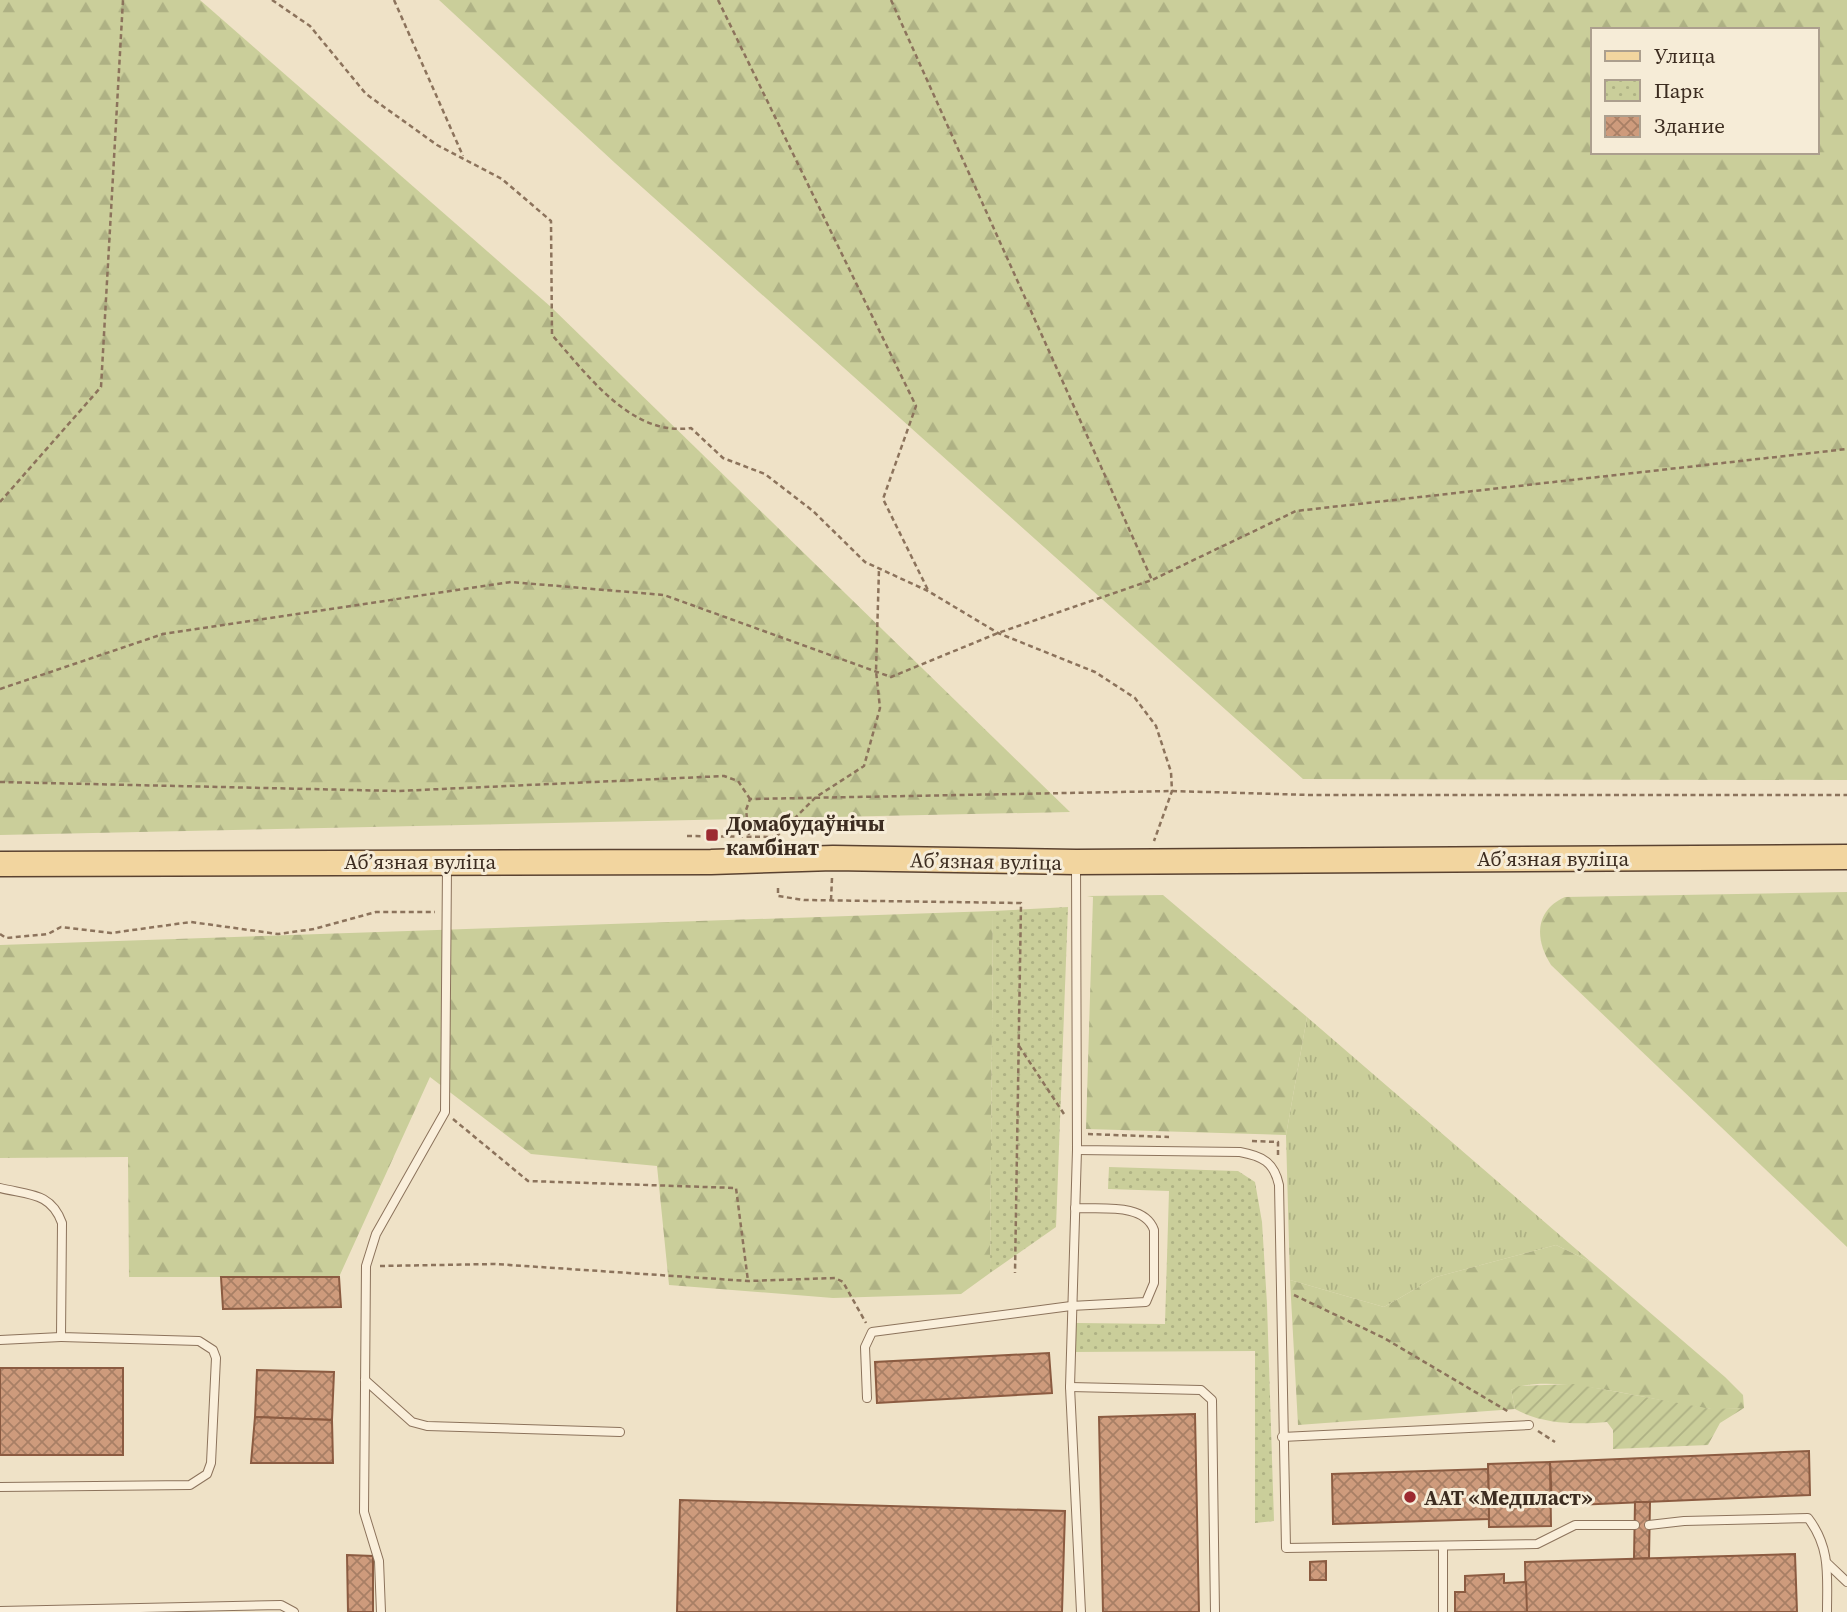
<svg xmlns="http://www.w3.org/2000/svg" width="1847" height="1612" font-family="'Source Serif 4',serif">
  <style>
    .grass { fill: url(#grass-tufts) }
    .forest { fill: url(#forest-firs); fill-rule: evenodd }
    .park { fill: url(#park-dots) }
    .garden { fill: url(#garden-furrows) }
    .building { fill: url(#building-cross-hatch); stroke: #8b5b41; stroke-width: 2 }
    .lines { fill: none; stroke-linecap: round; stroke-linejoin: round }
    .service-casing { stroke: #8c735c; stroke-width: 10 }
    .primary-casing { stroke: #5a4230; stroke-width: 27 }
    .path { stroke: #8c735c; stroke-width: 2.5; stroke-dasharray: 5 3.5; stroke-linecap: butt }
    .service { stroke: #faefdb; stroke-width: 8 }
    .primary { stroke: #f2d59f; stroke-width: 24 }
    .poi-dot { fill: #9c2a30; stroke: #f6ecd7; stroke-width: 2.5 }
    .labels { text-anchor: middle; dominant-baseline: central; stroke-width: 6; stroke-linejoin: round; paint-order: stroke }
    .poi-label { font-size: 21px; font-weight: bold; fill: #3c2c20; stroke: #f6ecd7; text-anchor: start }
    .street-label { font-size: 21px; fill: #3c2c20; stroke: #f6ecd7 }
  </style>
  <defs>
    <pattern id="grass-tufts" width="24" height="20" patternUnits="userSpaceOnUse" patternTransform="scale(1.75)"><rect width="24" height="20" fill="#cace9a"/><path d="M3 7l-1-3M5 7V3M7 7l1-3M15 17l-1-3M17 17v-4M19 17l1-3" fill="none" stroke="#aeb184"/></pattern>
    <pattern id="forest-firs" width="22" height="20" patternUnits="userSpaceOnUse" patternTransform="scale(1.75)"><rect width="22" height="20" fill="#cace9a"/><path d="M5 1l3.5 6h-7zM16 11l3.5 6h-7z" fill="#aeb184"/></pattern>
    <pattern id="park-dots" width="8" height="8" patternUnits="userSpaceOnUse" patternTransform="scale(1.75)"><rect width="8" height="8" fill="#cace9a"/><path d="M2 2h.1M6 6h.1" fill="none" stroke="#aeb184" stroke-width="1.8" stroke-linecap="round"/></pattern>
    <pattern id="garden-furrows" width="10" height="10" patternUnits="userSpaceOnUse" patternTransform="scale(1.75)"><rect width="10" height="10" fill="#cace9a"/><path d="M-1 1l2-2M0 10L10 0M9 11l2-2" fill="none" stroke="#aeb184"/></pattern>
    <pattern id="building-cross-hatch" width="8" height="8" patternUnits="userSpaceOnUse" patternTransform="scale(1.75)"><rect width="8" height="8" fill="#ce9b7c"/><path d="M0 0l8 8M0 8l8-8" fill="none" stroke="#a87f65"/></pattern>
  </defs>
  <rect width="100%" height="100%" fill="#efe2c7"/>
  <path class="grass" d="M1307,1017L1591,1262L1556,1245L1436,1277L1384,1307L1290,1280L1286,1135Z"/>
  <g class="forest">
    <path d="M0,0H200L551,307L1070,812L0,835Z"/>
    <path d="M439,0H1847V780L1303,779L615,163ZM1593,30H1817V152H1593Z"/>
    <path d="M1847,892V1247L1551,965C1535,940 1534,911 1565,897Z"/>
    <path d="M1163,895L1307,1017L1286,1135L1086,1129L1093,897L1087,896Z"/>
    <path d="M993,911L990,1273L961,1294L833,1298L669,1285L657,1166L531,1154L430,1077L339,1277H129L128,1157L0,1158V945Z"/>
    <path d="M1556,1245L1591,1262L1725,1377L1743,1395L1744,1408C1733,1408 1721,1410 1711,1409C1665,1404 1548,1370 1511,1390L1515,1409L1298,1425L1290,1280L1384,1307L1436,1277Z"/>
  </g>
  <g class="park">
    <path d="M1068,907L1056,1227L990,1273L993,911Z"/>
    <path d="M1109,1167L1238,1171L1255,1182L1262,1222L1267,1304L1274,1521L1255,1523V1351L1070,1352L1076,1323L1165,1324L1169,1191L1108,1189Z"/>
  </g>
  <path class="garden" d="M1574,1384L1711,1409L1744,1408L1720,1423L1708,1445L1613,1449V1430L1607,1422C1577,1425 1541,1424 1515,1409L1511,1390L1519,1386Z"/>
  <g class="building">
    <path d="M221,1277H339L341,1307L223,1309Z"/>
    <path d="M1049,1353L1052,1393L877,1403L875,1362Z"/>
    <rect x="0" y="1368" width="123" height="87"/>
    <path d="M257,1370L334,1372L332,1420L255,1417Z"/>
    <path d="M1195,1414L1199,1612H1103L1099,1417Z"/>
    <path d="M255,1417L332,1420L333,1463H251Z"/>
    <path d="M1809,1451L1810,1495L1552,1506L1550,1462Z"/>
    <path d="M1550,1462L1551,1526L1489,1527L1488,1464Z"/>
    <path d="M1488,1469L1489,1519L1333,1524L1332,1474Z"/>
    <path d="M680,1500L1065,1511L1062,1612H677Z"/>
    <path d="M1635,1502H1650L1649,1558L1634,1559Z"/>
    <path d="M1795,1554L1797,1612H1526L1525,1562Z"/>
    <path d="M347,1555L373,1556V1612H348Z"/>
    <path d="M1326,1561V1580H1310V1562Z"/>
    <path d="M1504,1574V1583L1526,1582L1527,1612H1455V1592H1465V1576Z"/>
  </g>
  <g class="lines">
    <defs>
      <g id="service">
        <path d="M1076,865L1077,1150L1240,1152C1262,1156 1274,1162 1279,1185L1286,1548L1537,1544L1575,1525H1635"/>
        <path d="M1077,1150L1070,1387L1081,1612"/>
        <path d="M0,1188C28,1195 51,1192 62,1223L61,1337L199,1341L213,1350L216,1358L211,1463L207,1474L190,1485L0,1487"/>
        <path d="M0,1340L61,1337"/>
        <path d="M365,1380L412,1422L427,1426L620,1432"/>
        <path d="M1070,1387L1201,1390L1212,1400L1215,1612"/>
        <path d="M867,1398L865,1347L872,1332L1071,1306L1146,1302L1154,1283V1230C1144,1202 1099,1210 1075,1208"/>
        <path d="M1282,1437L1529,1425"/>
        <path d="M1649,1525L1684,1521L1808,1518C1831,1548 1827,1576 1827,1612"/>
        <path d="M1827,1563L1847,1582"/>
        <path d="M0,1611L281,1605L294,1612"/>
        <path d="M381,1612L379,1561L364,1512L366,1266L376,1234L445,1112L447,867"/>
        <path d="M1443,1612V1547"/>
      </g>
      <path id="primary" d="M0,864L711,862L833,858L1076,862L1847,857"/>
    </defs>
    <use href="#service" class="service-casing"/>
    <use href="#primary" class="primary-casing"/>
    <g class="path">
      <path d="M272,0L310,26L366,94L437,145L502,179L551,221L552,335C587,374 631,437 691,428L723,458L765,474L813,511L865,562L928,591L998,633L1095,672L1135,698L1156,726L1171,772L1172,791L1154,841"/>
      <path d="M394,0L463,156"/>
      <path d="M718,0L916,406L883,499L928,590"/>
      <path d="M891,0L1152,580"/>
      <path d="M0,502L101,387L123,0"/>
      <path d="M0,689L163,634L511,582L664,595L891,677L998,633L1152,580L1296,511L1847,449"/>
      <path d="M0,782L398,791L724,776L738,781L750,799"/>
      <path d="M749,835L746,810L750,799L1172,791L1311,795H1847"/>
      <path d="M687,836L776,837"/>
      <path d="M776,837L816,797L864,766L880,708L876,671L879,569"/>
      <path d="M778,888V896L804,900L1021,903L1015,1273"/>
      <path d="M831,900L832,878"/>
      <path d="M0,934L6,938L48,934L61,927L111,933L191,922L278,934L314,929L376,912H435"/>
      <path d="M1019,1046L1064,1114"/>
      <path d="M453,1119L528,1181L736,1188L748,1281"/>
      <path d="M1088,1134L1169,1137"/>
      <path d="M1252,1141L1278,1142V1155"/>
      <path d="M380,1266L495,1264L748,1281L835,1278L843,1282L866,1323"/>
      <path d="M1294,1295L1384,1338L1509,1412"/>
      <path d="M1538,1431L1555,1442"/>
    </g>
    <use href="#service" class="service"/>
    <use href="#primary" class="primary"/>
  </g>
  <g class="poi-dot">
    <rect x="705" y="828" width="14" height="14" rx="3.5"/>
    <circle cx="1410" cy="1497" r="7"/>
  </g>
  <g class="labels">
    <g class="poi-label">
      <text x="726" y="823">Домабудаўнічы<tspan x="726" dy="24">камбінат</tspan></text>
      <text x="1424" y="1497">ААТ «Медпласт»</text>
    </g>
    <g class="street-label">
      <text x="1553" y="858">Абʼязная вуліца</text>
      <text x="420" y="861">Абʼязная вуліца</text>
      <text transform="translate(986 861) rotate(1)">Абʼязная вуліца</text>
    </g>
  </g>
  <rect x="1591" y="28" width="228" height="126" fill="#f6ecd7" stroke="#ac9f8e" stroke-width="2"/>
  <rect x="1605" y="51" width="35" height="10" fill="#f2d59f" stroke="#ac9f8e" stroke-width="2"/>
  <text x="1654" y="63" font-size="21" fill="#3c2c20">Улица</text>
  <rect x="1605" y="80" width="35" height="21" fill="url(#park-dots)" stroke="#ac9f8e" stroke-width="2"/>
  <text x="1654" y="98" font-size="21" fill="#3c2c20">Парк</text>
  <rect x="1605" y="116" width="35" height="21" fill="url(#building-cross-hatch)" stroke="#ac9f8e" stroke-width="2"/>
  <text x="1654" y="133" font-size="21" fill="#3c2c20">Здание</text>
</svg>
